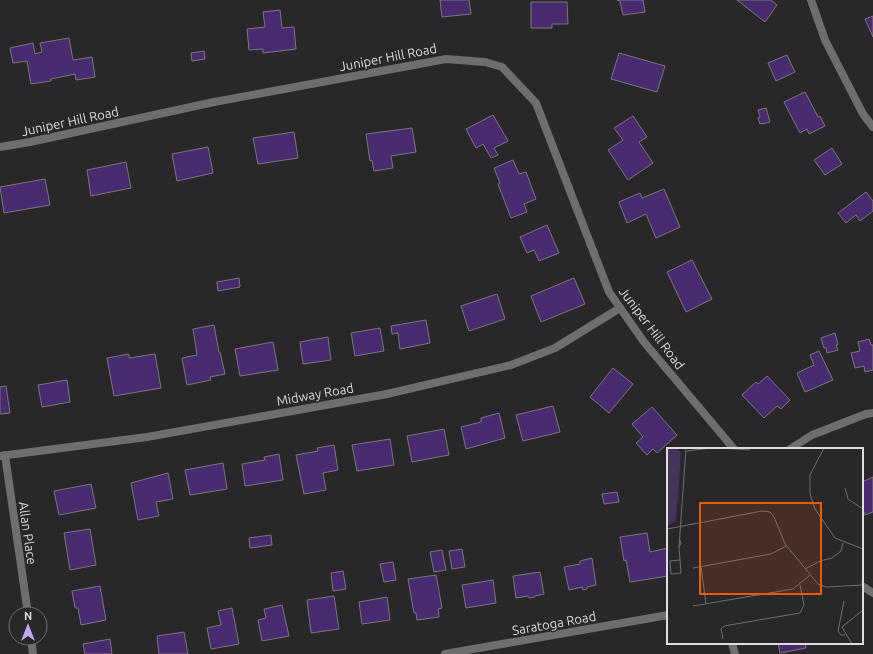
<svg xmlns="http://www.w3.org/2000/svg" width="873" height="654" font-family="Ubuntu,sans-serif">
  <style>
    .building { fill: #482a6f; stroke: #79787b }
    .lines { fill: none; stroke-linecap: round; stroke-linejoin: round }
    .street { stroke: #6e6d6f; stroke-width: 8 }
    .labels { text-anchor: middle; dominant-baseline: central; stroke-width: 3; stroke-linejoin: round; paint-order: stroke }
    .street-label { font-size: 13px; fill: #ddddde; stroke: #28282a }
    .inset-road { fill: none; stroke: #707072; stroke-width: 1 }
    .view { fill: #e8590c; fill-opacity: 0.15; stroke: #e8590c; stroke-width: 2 }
    .inset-edge { fill: none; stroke: #ddddde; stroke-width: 2 }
  </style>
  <rect width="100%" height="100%" fill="#28282a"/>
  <g class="building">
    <path d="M440,0H469L471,14L442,17Z"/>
    <path d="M617,0H643L645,12L623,15L620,1Z"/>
    <path d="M737,0H771L777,5L765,22Z"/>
    <path d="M531,2H567L568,24H552V28H531Z"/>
    <path d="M280,10L282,28L294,27L296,49L263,53V49L249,50L247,29L265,27L263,12Z"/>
    <path d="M873,16V37L865,19Z"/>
    <path d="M69,38L73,60L92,57L95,77L76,80L75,74L51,79V81L31,84L27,61L13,63L10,48L33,43L35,54L42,52L40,43Z"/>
    <path d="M204,51L205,59L192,61L191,53Z"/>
    <path d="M619,53L665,66L657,92L611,79Z"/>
    <path d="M787,55L795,72L776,81L768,63Z"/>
    <path d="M805,92L818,117L820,116L825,126L809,134L807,129L800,133L784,102Z"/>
    <path d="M766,108L770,122L763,124V123L760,124L758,118L760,117L758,110Z"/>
    <path d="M493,115L508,141L494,148L498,155L491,158L483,144L476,148L466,129Z"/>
    <path d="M633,116L647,137L639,142L653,163L628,180L608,150L623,140L614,128Z"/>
    <path d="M412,128L416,152L391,156L393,168L374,171L372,160L370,161L366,134Z"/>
    <path d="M294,132L298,158L258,164L253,138Z"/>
    <path d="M208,147L213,173L177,181L172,154Z"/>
    <path d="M832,148L842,164L825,175L814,160Z"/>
    <path d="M513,160L519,174L526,172L536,199L524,204L527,212L511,218L498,184L500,183L494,168Z"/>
    <path d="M126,162L131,188L91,196L87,170Z"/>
    <path d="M45,179L50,205L4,213L0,187Z"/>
    <path d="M664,189L680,227L656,238L646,214L627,223L619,202L640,193L642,198Z"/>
    <path d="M866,192L873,201V211L860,221L856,215L846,223L838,213Z"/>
    <path d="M547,225L559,253L539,261L534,250L527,253L520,237Z"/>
    <path d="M692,260L712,299L686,312L667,272Z"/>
    <path d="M239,278L240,287L218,291L217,282Z"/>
    <path d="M574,278L585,304L541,322L531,296Z"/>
    <path d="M497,294L505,319L469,331L461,306Z"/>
    <path d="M426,320L430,343L400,349L398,333L392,334L391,326Z"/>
    <path d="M214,325L219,352H220L225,374L210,377L211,380L187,385L182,358L197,355L193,329Z"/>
    <path d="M380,328L384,351L355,356L351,333Z"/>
    <path d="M835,333L838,345H836L838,350L827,353L826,348H824L821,338Z"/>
    <path d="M328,337L331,360L303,364L300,342Z"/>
    <path d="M869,339L871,345H873V370L865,372L864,366L855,368L851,353L860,351L858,342Z"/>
    <path d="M273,342L278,370L240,376L235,349Z"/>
    <path d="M819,351L833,380L805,392L797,373L814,365L810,355Z"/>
    <path d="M129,354V358L155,354L161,388L114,396L107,358Z"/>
    <path d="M613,368L633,384L609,413L590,397Z"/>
    <path d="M767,376L790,400L781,409L777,406L764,418L742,395L756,382L758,384Z"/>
    <path d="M67,380L70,402L42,407L38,385Z"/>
    <path d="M6,386L10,413L0,414V387Z"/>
    <path d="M553,406L560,432L523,441L516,415Z"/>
    <path d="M652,407L677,435L657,453L653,449L647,455L636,443L643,437L632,424Z"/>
    <path d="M499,413L505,438L466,449L461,427L481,422V418Z"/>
    <path d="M444,429L449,455L412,462L407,436Z"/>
    <path d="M390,439L394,465L357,471L352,445Z"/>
    <path d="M334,445L338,470L323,473L326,490L304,494L296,455L318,451L317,448Z"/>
    <path d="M279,454L283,480L245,486L242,464L265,460L264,457Z"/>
    <path d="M223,463L227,489L190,495L185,470Z"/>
    <path d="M168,473L173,499L156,502L159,516L138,520L131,483Z"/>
    <path d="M873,477V512L865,515L862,508V482Z"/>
    <path d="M91,484L96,508L59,515L54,491Z"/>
    <path d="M617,492L619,502L604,504L602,494Z"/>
    <path d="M90,529L96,565L70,570L64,533Z"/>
    <path d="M647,533L650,552L668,548V576L630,582L626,560L624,561L620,537Z"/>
    <path d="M271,535L272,545L250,548L249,538Z"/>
    <path d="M462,549L465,567L452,569L449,551Z"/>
    <path d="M442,550L446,570L434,572L430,552Z"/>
    <path d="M592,558L596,585L587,587V589L583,590L582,587L569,590L564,567L580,564V561Z"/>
    <path d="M393,562L396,580L384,582L380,564Z"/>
    <path d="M343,571L346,589L333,591L331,573Z"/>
    <path d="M540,572L544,594L535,596V597L529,598L528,596L516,598L513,576Z"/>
    <path d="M436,575L442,608L438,609L439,617L417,620L416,613H414L408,579Z"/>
    <path d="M493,580L496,603L466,608L462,585Z"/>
    <path d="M100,586L106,620L81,625L78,608H75L72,591Z"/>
    <path d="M334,596L339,629L311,633L307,600Z"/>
    <path d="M387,597L390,620L362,624L359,602Z"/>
    <path d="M282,605L289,636L262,641L258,620L266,618L264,609Z"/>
    <path d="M232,608L239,644L211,649L207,628L221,625L218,611Z"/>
    <path d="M184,632L188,654H159L157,636Z"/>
    <path d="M110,639L112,654H85L83,644Z"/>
    <path d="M778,643H805L806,648L780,653Z"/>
  </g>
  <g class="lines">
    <g class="street">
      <path d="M811,0L825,40L863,114L873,127"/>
      <path d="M0,147L30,142L214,102L446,59L485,62L502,67L536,103L609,292L644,342L734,449"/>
      <path d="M790,449L812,435L866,414L873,413"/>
      <path d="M5,455L28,614"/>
      <path d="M0,456L147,437L387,394L511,365L555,348L620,308"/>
      <path d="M862,586L873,593"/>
      <path d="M31,638L33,654"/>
      <path d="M732,643L735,654"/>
      <path d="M445,654L668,615"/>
    </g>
  </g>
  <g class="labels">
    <g class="street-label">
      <text transform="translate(388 57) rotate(-11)">Juniper Hill Road</text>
      <text transform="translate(70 121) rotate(-12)">Juniper Hill Road</text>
      <text transform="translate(652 328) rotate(53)">Juniper Hill Road</text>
      <text transform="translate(315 394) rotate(-10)">Midway Road</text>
      <text transform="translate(28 533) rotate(82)">Allan Place</text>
      <text transform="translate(554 623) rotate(-10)">Saratoga Road</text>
    </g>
  </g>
  <g transform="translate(667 448)">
    <rect width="196" height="196" fill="#28282a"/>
    <path d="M0,0H10L14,6L9,73L0,78Z" fill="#43345d"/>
    <path class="inset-road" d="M54,0L83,2M157,0L143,27V46L148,61L168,90L196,101M20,3L44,0M178,40L181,51L196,61M0,81L95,63L103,64L107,69L118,96L151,136L159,139L196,137M13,92L14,95L12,99L19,0M12,99L14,125L4,126L3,113L13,112M34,118L39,156M26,120L104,106L119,98M138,121L153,113L165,110L174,103L176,95M195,137L196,120M177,153L171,183L174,187H178M26,158L126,141L143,127M56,191L54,181L57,178L133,165L137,157L133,137M185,196L175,179L196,162"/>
    <path class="view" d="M33,55H154V146H33Z"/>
    <rect width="196" height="196" class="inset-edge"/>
  </g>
  <g transform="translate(28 626)"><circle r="19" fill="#28282a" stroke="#707072"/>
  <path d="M0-3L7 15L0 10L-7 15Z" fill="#c2a7f2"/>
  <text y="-6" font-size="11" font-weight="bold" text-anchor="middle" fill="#ddddde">N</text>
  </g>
</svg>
